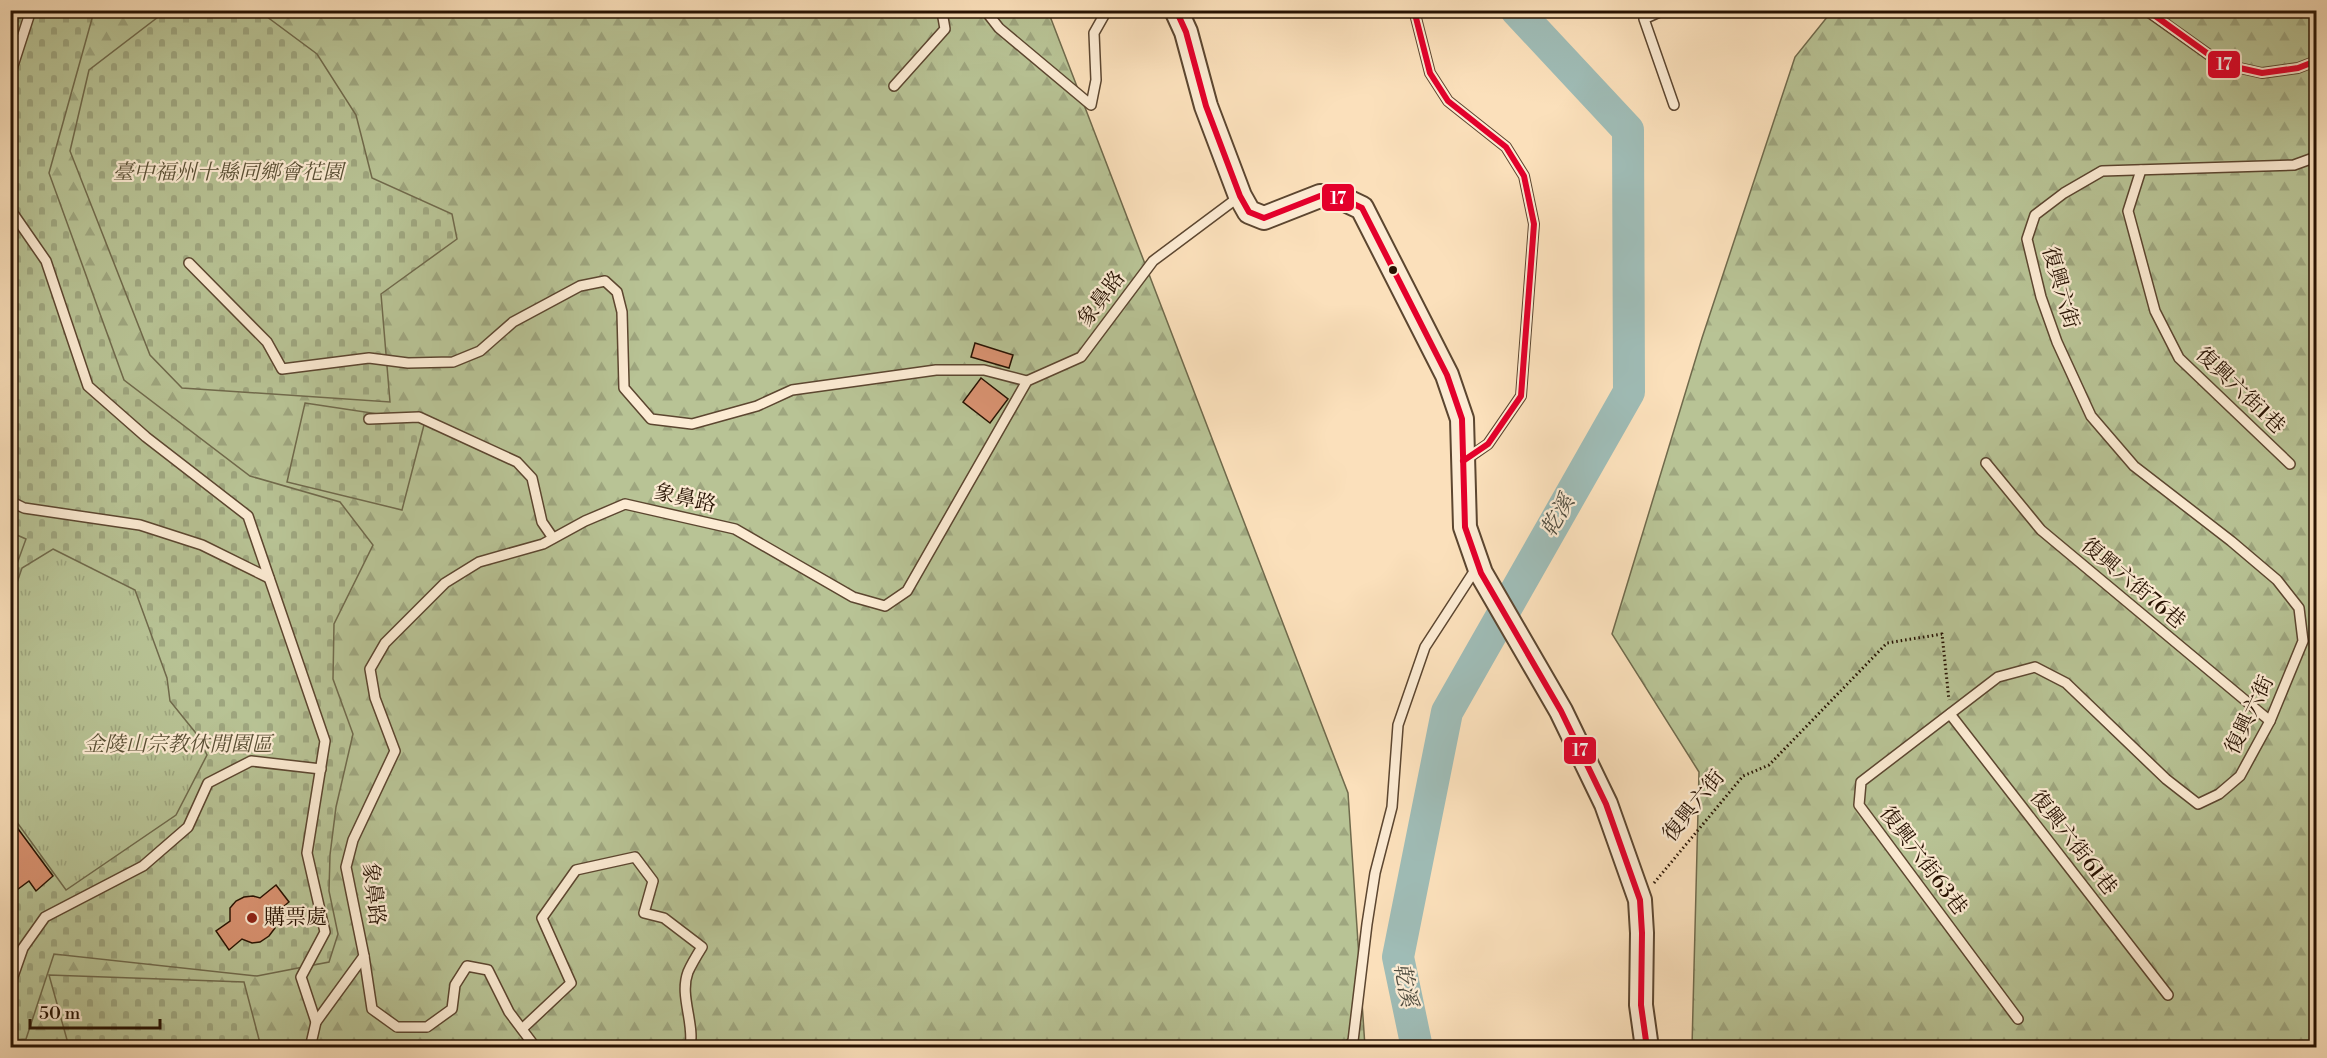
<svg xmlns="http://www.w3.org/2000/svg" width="2327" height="1058" font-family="'Libre Bodoni','Noto Serif TC',serif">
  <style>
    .forest { fill: url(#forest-firs); stroke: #706a4c; stroke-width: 1.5 }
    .cemetery { fill: url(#cemetery-stones); stroke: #706a4c; stroke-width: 1.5 }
    .park { fill: url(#park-tufts); stroke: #706a4c; stroke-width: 1.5 }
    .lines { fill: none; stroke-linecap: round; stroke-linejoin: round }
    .river { stroke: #9fbcb6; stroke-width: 32 }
    .building { fill: #da9372; stroke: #271202; stroke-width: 1.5 }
    .service-casing { stroke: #5c4630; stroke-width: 12 }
    .tertiary-casing { stroke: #5c4630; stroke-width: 26 }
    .path { stroke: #271202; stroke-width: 3; stroke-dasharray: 1.5 3; stroke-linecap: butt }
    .service { stroke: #fcebd3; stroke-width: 9 }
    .tertiary { stroke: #fcebd3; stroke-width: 22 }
    .bus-1-casing { stroke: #fcebd3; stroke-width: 10 }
    .bus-1 { stroke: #e4002b; stroke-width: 6 }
    .bus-dot { fill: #271202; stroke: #fcebd3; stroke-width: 2 }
    .poi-dot { fill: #8f2418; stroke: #fcebd3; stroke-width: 2 }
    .labels { text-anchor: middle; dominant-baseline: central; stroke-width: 4.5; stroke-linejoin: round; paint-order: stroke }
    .park-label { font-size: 21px; font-style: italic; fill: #5a5035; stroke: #fcebd3 }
    .street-label { font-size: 21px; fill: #271202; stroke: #fcebd3 }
    .poi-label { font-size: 21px; fill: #271202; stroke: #fcebd3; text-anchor: start }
    .water-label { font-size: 22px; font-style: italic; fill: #514e41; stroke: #fcebd3 }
    .line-badge { stroke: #fcebd3; stroke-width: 2 }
    .badge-label { font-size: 16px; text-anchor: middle; font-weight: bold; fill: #fff }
  </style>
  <defs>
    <pattern id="forest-firs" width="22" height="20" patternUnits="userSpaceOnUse" patternTransform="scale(1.5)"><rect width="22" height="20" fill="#b8c395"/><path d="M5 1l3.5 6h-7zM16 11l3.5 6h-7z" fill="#9ea67f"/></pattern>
    <pattern id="cemetery-stones" width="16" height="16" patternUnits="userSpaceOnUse" patternTransform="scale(1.5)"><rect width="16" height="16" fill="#b8c395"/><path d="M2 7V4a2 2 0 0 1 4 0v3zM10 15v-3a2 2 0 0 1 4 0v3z" fill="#9ea67f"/></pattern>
    <pattern id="park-tufts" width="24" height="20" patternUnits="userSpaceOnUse" patternTransform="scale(1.5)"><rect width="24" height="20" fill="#b8c395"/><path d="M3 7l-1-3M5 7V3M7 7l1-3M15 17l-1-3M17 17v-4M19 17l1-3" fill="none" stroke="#9ea67f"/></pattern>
  </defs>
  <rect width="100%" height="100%" fill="#fbe0bb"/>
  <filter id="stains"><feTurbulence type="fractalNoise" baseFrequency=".00333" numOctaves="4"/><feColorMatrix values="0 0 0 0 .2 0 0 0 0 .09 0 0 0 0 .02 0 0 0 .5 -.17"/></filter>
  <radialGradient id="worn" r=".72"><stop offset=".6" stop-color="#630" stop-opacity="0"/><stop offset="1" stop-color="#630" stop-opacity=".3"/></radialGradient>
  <g class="forest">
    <path d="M10,11H1048L1348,793L1365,1047H11Z"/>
    <path d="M1832,11H2316V1047H1692L1699,772L1612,634L1702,338L1795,57Z"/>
  </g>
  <g class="cemetery">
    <path d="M11,11H91L93,15L49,173L124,380L250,476L340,502L373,545L334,624L333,679L353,734L336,807L330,855L329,891L338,934L329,962L257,976L54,954L26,1039L11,1040L10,583L26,539L10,532Z"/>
    <path d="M166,11H259L317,54L356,115L372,178L452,214L457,239L381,294L390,402L182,388L150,355L70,151L89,70Z"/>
    <path d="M305,403L425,421L402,510L287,482Z"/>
    <path d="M49,975L244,982L261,1047H69Z"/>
  </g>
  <path class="park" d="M53,549L135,590L167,678L170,701L195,732L207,755L176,815L66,890L11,814L10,603L22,568Z"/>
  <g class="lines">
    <path class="river" d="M1417,1048L1398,957L1447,712L1629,392L1628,130L1516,10"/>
  </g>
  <g class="building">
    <path d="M975,343L1013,355L1009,368L971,357Z"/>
    <path d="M981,378L1008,399L990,423L963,402Z"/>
    <path d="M10,818L53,876L36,891L29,881L10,895Z"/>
    <path d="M276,885L289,902L273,915L275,928L269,936L260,942L252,943L242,939L229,950L216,931L230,921V908L236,901L244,897L253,896L260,898Z"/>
  </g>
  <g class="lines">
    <defs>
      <g id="service">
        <path d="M985,10L999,28L1091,105L1096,80L1094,33L1107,10"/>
        <path d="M1414,10L1430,73L1448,101L1506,147L1524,176L1534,224L1521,396L1488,444L1465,460"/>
        <path d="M1664,10L1644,19L1674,105"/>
        <path d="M2146,10L2222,64L2262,73L2298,68L2316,61"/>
        <path d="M10,75L31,10"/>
        <path d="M894,86L945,29L942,12L943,10"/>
        <path d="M2141,170L2128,211L2155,311L2179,358L2290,464"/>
        <path d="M10,209L46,261L88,386L146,437L248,516L325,741L307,853L325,932L301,977L316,1022"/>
        <path d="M189,263L267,342L282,369L369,358L408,363L453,362L480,351L513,322L580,286L605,281L617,292L622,312L624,388L651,419L692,424L757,406L792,390L936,370H984L1027,381"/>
        <path d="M369,419L419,417L517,462L532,478L542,522L553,538"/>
        <path d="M1986,463L2041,530L2270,721"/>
        <path d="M10,501L24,508L140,525L202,545L269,578"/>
        <path d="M1950,714L2168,995"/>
        <path d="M364,956L372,1009L397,1027H427L452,1009L455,985L467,966L488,970L509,1012L536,1048"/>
        <path d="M10,985L23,948L45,917L143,866L188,827L208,783L251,761L321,769"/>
        <path d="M2018,1019L1859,805L1861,782L1998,677L2035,667L2066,683L2166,779L2198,804L2219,794L2240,776L2270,721L2303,641L2299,608L2277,580L2231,541L2134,466L2091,416L2057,342L2041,297L2027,239L2035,215L2064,193L2102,171L2294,165L2316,157"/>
        <path d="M522,1029L571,983L542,918L576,870L635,857L653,881L644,913L664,918L702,947C697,955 692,963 688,972C679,996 695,1023 690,1048"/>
        <path d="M310,1048L316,1022L364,956L346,867L353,840L395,751L375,698L370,669L385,643L445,583L479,562L543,544L585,521L625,504L735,529L853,597L885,606L907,591L1027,381L1081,357L1153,261L1240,196"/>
        <path d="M1347,1048L1353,1041L1367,924L1375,873L1392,807L1398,725L1425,647L1477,567"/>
      </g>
      <path id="tertiary" d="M1176,10L1186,32L1206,106L1240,196L1249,212L1264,218L1320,196L1341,198L1362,208L1447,375L1462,419L1465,527L1481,573L1561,711L1606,804L1640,900L1642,933L1641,1005L1647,1048"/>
    </defs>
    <use href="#service" class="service-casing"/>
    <use href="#tertiary" class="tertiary-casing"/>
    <path class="path" d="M1654,883L1743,776L1769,765L1887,643L1942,634L1949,700"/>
    <use href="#service" class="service"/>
    <use href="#tertiary" class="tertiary"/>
    <defs>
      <g id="bus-1">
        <path d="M1176,10L1186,32L1206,106L1240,196L1249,212L1264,218L1320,196L1341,198L1362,208L1447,375L1462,419L1465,527L1481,573L1561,711L1606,804L1640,900L1642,933L1641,1005L1647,1048"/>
        <path d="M1414,10L1430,73L1448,101L1506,147L1524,176L1534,224L1521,396L1488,444L1463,461"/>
        <path d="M2147,10L2222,64L2262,73L2298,68L2316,61"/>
      </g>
    </defs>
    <use href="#bus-1" class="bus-1-casing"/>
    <use href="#bus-1" class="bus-1"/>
  </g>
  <circle class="bus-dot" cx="1393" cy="270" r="5"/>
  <circle class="poi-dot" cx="252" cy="918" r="6"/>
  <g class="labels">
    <g class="park-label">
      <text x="228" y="173">臺中福州十縣同鄉會花園</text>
      <text x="178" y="745">金陵山宗教休閒園區</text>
    </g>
    <g class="street-label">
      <text transform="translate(2060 288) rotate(74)">復興六街</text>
      <text transform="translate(1102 299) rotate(-53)">象鼻路</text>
      <text transform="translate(2240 391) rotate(44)">復興六街1巷</text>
      <text transform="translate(685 499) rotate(13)">象鼻路</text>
      <text transform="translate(2133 584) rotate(40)">復興六街76巷</text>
      <text transform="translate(2250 715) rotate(-64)">復興六街</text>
      <text transform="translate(1694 806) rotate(-51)">復興六街</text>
      <text transform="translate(2073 843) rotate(52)">復興六街61巷</text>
      <text transform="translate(1923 861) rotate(53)">復興六街63巷</text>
      <text transform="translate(373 894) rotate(83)">象鼻路</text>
    </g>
    <g class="poi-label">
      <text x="264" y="918">購票處</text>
    </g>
    <g class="water-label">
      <text transform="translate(1558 516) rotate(-60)">乾溪</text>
      <text transform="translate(1405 985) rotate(79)">乾溪</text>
    </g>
  </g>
  <g class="line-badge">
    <rect x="2207" y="50" width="34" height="29" rx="6" fill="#e4002b"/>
    <rect x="1321" y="183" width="34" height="29" rx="6" fill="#e4002b"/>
    <rect x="1563" y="736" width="34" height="29" rx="6" fill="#e4002b"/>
  </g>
  <g class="badge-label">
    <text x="2224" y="70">17</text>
    <text x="1338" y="204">17</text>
    <text x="1580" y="756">17</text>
  </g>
  <rect width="2327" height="1058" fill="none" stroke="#fbe0bb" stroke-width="36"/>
  <rect x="12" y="12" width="2303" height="1034" fill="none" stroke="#271202" stroke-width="3"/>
  <rect x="18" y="18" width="2291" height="1022" fill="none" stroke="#271202" stroke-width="1.5"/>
  <path d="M30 1019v9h130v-9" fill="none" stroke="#271202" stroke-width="3"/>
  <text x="39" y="1019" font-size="18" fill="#271202" stroke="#fcebd3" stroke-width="4.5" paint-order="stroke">50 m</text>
  <rect width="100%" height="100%" filter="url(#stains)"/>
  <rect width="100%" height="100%" fill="url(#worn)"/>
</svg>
